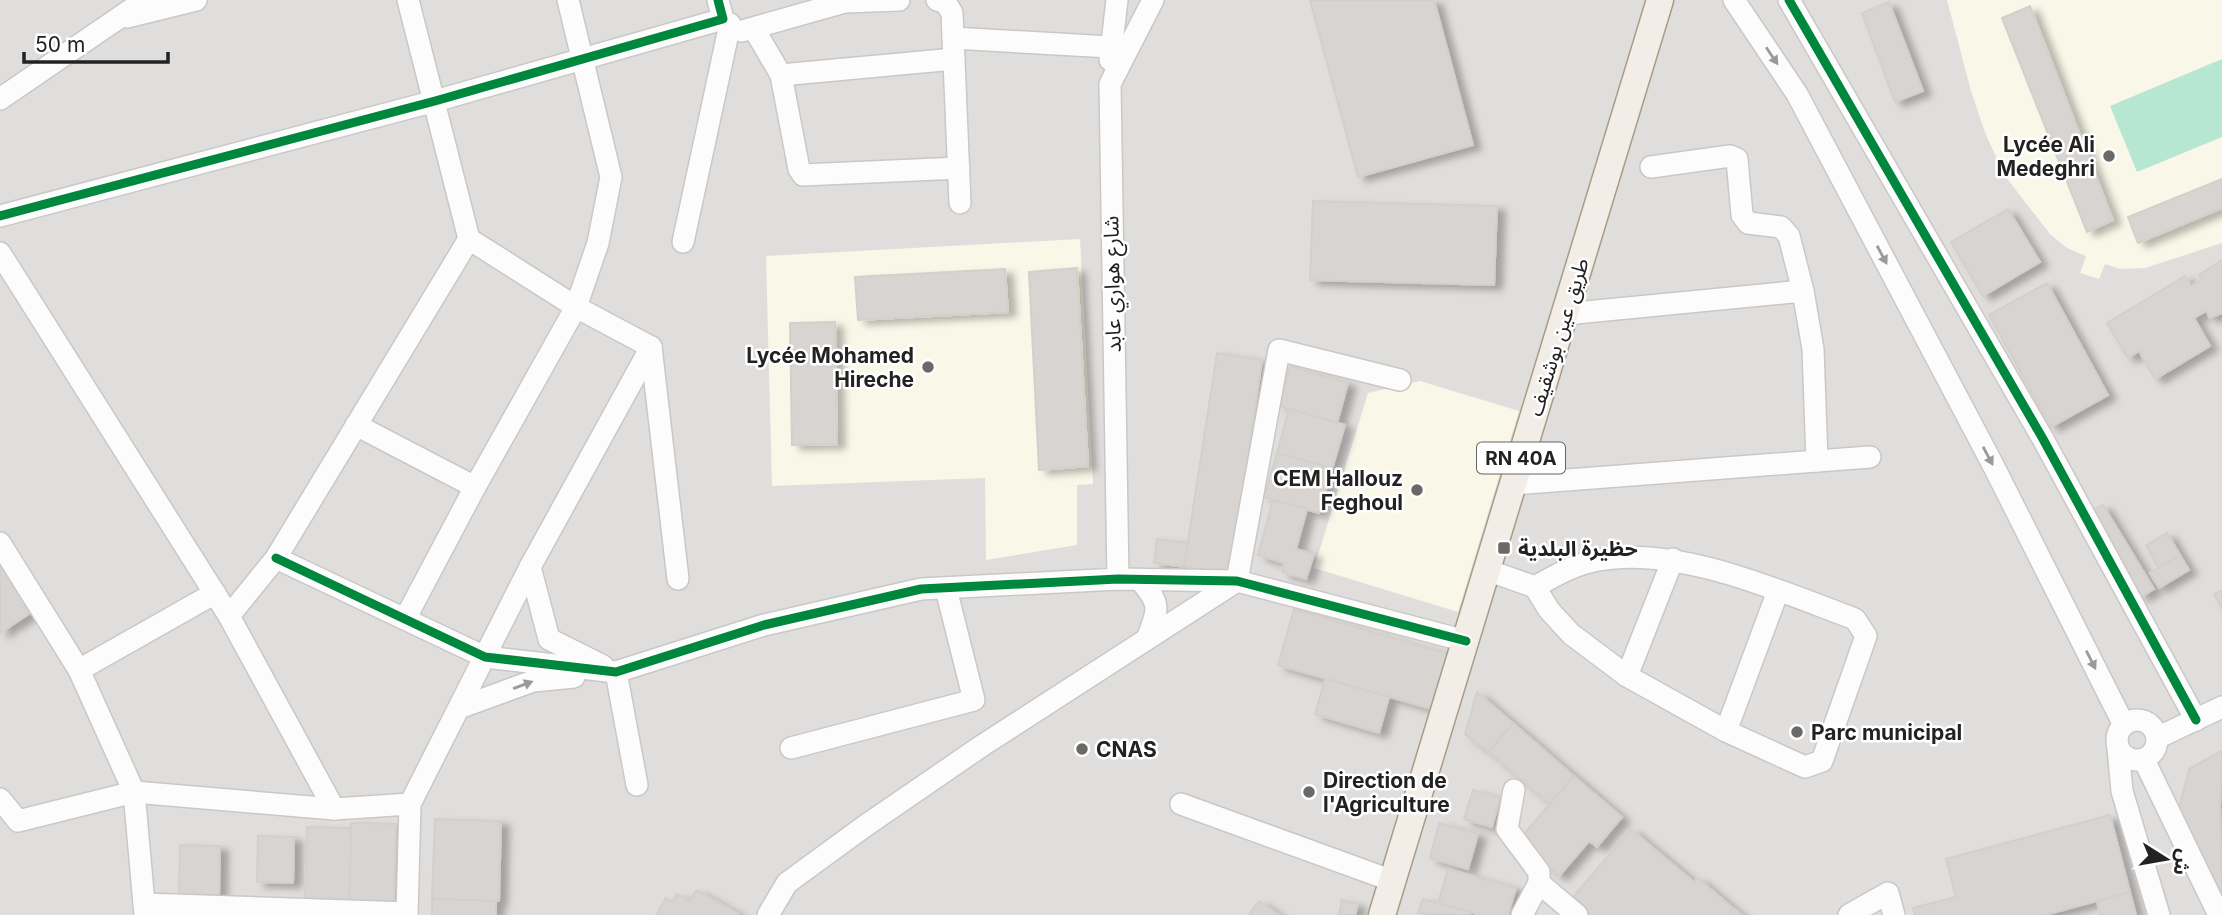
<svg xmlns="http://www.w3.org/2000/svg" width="2222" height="915" font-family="Inter,'Noto Sans Arabic',sans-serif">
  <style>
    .residential { fill: #dfdedc }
    .education { fill: #f8f7e8 }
    .pitch { fill: #b7e6d2 }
    .parking { fill: #e0dfde }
    .building { fill: #d7d4d2; stroke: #d3d0cc; stroke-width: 2; filter: url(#shadow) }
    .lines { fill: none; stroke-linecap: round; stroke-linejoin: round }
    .minor-casing { stroke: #c9c8c7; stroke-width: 24 }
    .major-casing { stroke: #a79c86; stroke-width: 29 }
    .minor { stroke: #fdfcfc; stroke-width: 21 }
    .major { stroke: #f3ede7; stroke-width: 26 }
    .cycleway-casing { stroke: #fff; stroke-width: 13 }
    .cycleway { stroke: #00873e; stroke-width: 9 }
    .oneway { fill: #9a9a9a }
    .poi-dot { fill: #6a6968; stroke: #fff; stroke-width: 2.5 }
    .labels { text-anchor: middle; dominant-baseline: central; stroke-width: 5; stroke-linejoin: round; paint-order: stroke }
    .shield { fill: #fff; stroke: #646464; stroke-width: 2 }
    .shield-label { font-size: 19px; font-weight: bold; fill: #222 }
    .poi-label { font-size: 21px; font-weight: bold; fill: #222; stroke: #fff; text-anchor: start }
    .street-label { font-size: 21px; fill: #222; stroke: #fff }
  </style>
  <defs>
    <filter id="shadow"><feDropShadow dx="8" dy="4.5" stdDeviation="3.5" flood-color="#0004"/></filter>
  </defs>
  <rect width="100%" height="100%" fill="#f0eeeb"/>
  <rect class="residential" x="0" y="0" width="2222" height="915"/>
  <g class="education">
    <path d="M1947,0H2222V243L2145,268L2120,269L2105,264L2099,279L2080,273L2086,256L2067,248L2050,234L2005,176L1986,135L1971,91Z"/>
    <path d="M1080,239L1093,484L1077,485V545L986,560L985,478L772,486L766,256Z"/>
    <path d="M1420,381L1519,411L1458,612L1314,568L1368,393Z"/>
  </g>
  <path class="pitch" d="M2222,59V137L2137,172L2110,106Z"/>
  <path class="parking" d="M1905,478L2080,789L1827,915H1758L1479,675L1520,526L1615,525L1609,497Z"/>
  <g class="building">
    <path d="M1310,0H1434L1473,145L1358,177Z"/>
    <path d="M1889,2L1923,91L1895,102L1862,13Z"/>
    <path d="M2030,6L2113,220L2087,232L2002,18Z"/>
    <path d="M2222,179V208L2138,243L2128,217Z"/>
    <path d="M1313,201L1497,206L1494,285L1310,280Z"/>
    <path d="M2008,209L2040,262L1983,296L1951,242Z"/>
    <path d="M2222,260V313L2210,318L2206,311L2194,318L2210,346L2155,379L2139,351L2128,358L2107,323L2185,276L2191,286L2202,279L2199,275Z"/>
    <path d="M1077,268L1088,466L1039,470L1029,272Z"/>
    <path d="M1005,269L1008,312L858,320L855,277Z"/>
    <path d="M2047,283L2108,395L2051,427L1989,315Z"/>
    <path d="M835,322L837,444L792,445L790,323Z"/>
    <path d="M1217,353L1262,360L1231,574L1184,567Z"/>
    <path d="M1290,366L1348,383L1337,423L1279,406Z"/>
    <path d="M1289,409L1345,425L1332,469L1277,453Z"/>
    <path d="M1277,453L1332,468L1319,513L1264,497Z"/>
    <path d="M1273,500L1307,509L1296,549L1314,554L1306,579L1282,572L1284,563L1258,555Z"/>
    <path d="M2103,505L2154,589L2141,597L2090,512Z"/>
    <path d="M2167,533L2180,555L2159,568L2146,545Z"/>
    <path d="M1157,539L1188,543L1184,567L1154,563Z"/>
    <path d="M2180,555L2189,570L2159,588L2150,573Z"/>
    <path d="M0,563L32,612L0,633Z"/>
    <path d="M2222,590V609L2214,594Z"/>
    <path d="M1294,609L1451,655L1435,710L1278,665Z"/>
    <path d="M1325,679L1389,697L1379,733L1315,714Z"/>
    <path d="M1477,692L1513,723L1489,752L1465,734Z"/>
    <path d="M1513,723L1574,776L1550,804L1489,752Z"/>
    <path d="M2222,751L2220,807L2222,894L2177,816L2189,769Z"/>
    <path d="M1574,776L1622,817L1597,847L1589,841L1559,876L1518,841Z"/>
    <path d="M1473,790L1500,798L1492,827L1464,819Z"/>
    <path d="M2110,815L2130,892L2045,915H1915L1913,908L1956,897L1946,859Z"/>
    <path d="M435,819L501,821L499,901L432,899Z"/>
    <path d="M351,823L396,824L394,903L349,902Z"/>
    <path d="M1439,823L1478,834L1468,869L1430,858Z"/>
    <path d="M307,827L351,828L349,902L305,901Z"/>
    <path d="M1631,829L1694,882L1698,878L1733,908L1727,915H1584L1569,902Z"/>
    <path d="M258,836L294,837L293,883L257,882Z"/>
    <path d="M180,845L220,846L219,896L179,895Z"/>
    <path d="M1448,869L1516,888L1508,915H1480L1438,903Z"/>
    <path d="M696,890L739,914V915H656L666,898L673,902L677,894L690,901Z"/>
    <path d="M2130,892L2136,915H2100L2097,901Z"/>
    <path d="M432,899L496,901V915H432Z"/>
    <path d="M1423,899L1471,912L1470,915L1418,913Z"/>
    <path d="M1342,900L1358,904L1355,915L1339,914Z"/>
    <path d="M1259,901L1279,915H1249Z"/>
    <path d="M1733,908L1742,915H1727Z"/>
  </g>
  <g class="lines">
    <defs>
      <g id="minor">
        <path d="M408,0L469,239L576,307L651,347"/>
        <path d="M937,0L946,3L952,13L960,203"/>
        <path d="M1734,0L1797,94L1993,465L2124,725"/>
        <path d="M1789,0L2043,439L2196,720"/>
        <path d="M127,17L196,0"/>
        <path d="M754,29L781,75L799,169L803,175L959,168"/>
        <path d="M742,31L845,2L899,0"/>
        <path d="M953,38L1110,47"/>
        <path d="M1110,60L1117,0"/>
        <path d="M781,75L954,59"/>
        <path d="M0,99L145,0"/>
        <path d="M1651,167L1730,156L1737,159L1742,215L1748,223L1781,227L1789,236L1803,291"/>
        <path d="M0,216L435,101L723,19L718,0"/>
        <path d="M683,242L730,24"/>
        <path d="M0,253L229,616L334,809"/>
        <path d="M651,347L678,579"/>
        <path d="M356,425L475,487"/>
        <path d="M1817,461L1870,457"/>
        <path d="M1514,484L1817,461L1813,349L1803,291L1565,314"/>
        <path d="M0,543L79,670L134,792L145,915"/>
        <path d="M276,558L485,657L616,672L764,625L921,589L1118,579L1237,581L1466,641"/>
        <path d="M530,567L549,639L603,666"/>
        <path d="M1487,570L1535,587L1549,610L1571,634L1627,676L1726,731L1805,767L1822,761L1866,636L1855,619C1782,592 1677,545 1599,560C1575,564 1556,575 1535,587"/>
        <path d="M1118,579L1110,84L1153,0"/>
        <path d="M1140,580C1161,604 1159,609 1147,639"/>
        <path d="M229,616L276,558L469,239"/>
        <path d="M405,619L475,487L576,307L598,243L611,177L568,0"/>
        <path d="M79,670L215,593"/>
        <path d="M616,672L637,785"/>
        <path d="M1627,676L1673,559"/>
        <path d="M459,708L533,681L574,677"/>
        <circle cx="2137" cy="740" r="20"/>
        <path d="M1726,731L1778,591"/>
        <path d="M2157,738L2222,707"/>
        <path d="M791,748L974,700L946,589"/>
        <path d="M2118,748L2122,791L2159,915"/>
        <path d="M2144,760L2219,915"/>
        <path d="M1514,790L1507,829L1539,872V883L1522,915"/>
        <path d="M0,799L18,821L134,792L334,809L410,804"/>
        <path d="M1181,804L1393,881"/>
        <path d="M1539,883L1577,915"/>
        <path d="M144,904L407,913"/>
        <path d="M407,915L410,804L530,567L651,347"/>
        <path d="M768,915L787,883L865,826L983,745L1237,581L1279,350L1400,380"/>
        <path d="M1849,915L1888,893L1894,915"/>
      </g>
      <path id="major" d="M1382,915L1660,0"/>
    </defs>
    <use href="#minor" class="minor-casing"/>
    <use href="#major" class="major-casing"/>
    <use href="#minor" class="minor"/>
    <use href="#major" class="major"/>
    <defs>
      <g id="cycleway">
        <path d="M1789,0L2043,439L2196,720"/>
        <path d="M0,216L435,101L723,19L718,0"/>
        <path d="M276,558L485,657L616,672L764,625L921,589L1118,579L1237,581L1466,641"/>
      </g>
    </defs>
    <use href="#cycleway" class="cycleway-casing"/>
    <use href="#cycleway" class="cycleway"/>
  </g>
  <defs><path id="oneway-solid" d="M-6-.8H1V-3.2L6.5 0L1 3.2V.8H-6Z" transform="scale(1.75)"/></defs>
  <g class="oneway">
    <use href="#oneway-solid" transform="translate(1772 56) rotate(56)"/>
    <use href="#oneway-solid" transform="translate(1882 255) rotate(62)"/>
    <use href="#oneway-solid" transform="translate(1988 456) rotate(62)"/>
    <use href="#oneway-solid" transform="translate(2091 660) rotate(63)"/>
    <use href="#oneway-solid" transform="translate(523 685) rotate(-20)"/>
  </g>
  <g class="poi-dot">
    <circle cx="2109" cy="156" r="7"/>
    <circle cx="928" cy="367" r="7"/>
    <circle cx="1417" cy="490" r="7"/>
    <rect x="1497" y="541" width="14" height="14" rx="3.5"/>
    <circle cx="1797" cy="732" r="7"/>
    <circle cx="1082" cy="749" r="7"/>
    <circle cx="1309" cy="792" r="7"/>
  </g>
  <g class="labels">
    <rect class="shield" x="1477" y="442.5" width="88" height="31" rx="5"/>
    <g class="shield-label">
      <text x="1521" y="458">RN 40A</text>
    </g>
    <g class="poi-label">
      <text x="2095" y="144" text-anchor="end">Lycée Ali<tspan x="2095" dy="24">Medeghri</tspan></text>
      <text x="914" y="355" text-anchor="end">Lycée Mohamed<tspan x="914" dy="24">Hireche</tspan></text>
      <text x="1403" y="478" text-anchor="end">CEM Hallouz<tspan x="1403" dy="24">Feghoul</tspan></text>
      <text x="1518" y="548">حظيرة البلدية</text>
      <text x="1811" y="732">Parc municipal</text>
      <text x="1096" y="749">CNAS</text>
      <text x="1323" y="780">Direction de<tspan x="1323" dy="24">l'Agriculture</tspan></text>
    </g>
    <g class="street-label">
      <text transform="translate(1112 284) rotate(-91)">شارع هواري عابد</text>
      <text transform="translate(1558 337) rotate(-73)">طريق عين بوشقيف</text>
    </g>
  </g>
  <g transform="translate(2166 859) rotate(101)" stroke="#ffffff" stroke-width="5" paint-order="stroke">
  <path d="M0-5L12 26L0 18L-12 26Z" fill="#222222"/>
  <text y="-10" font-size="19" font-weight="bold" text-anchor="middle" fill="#222222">ش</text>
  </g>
  <path d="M24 52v10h144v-10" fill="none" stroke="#222222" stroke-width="3.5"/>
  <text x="35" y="52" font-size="21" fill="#222222" stroke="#ffffff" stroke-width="5" paint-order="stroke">50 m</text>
</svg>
